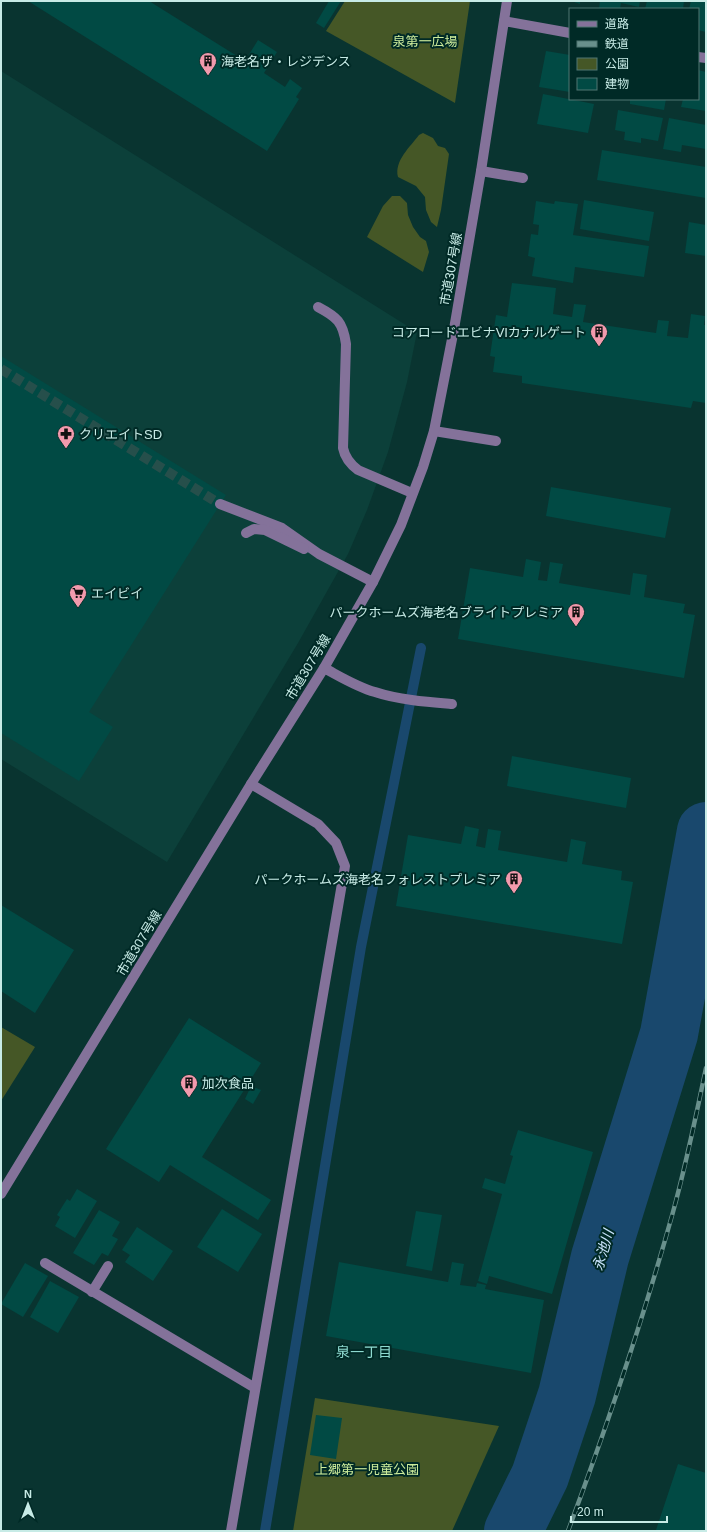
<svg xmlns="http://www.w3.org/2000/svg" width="707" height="1532" font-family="Arial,'Noto Sans JP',sans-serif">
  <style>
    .built { fill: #0c403a }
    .green { fill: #455726 }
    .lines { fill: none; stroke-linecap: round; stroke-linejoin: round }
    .stream { stroke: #19486d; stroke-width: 10 }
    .river { stroke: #19486d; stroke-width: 58 }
    .building { fill: #014a44 }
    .minor-tunnel { stroke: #264f4b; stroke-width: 10; stroke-dasharray: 10 5; stroke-linecap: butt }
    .minor { stroke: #84729a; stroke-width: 10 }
    .rail-casing { stroke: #69908c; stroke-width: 4.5 }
    .rail { stroke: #002a26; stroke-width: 3; stroke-dasharray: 9; stroke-linecap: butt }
    .labels { text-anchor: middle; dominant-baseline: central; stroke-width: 4; stroke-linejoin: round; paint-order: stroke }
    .park-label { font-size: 13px; fill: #ceed9c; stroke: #002a26 }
    .poi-label { font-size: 13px; fill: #c7ebe6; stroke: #002a26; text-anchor: start }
    .street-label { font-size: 13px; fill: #c7ebe6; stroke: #002a26 }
    .water-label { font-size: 14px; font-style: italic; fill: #cae5fd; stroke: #002a26 }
    .neighbourhood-label { font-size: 14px; fill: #8edad0; stroke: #002a26 }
  </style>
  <rect width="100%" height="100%" fill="#093430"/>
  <path class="built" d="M1,71L417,332L407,382L388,452L367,510L348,554L298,643L167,862L1,759Z"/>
  <g class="green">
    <path d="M345,1H470L455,103L326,31Z"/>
    <path d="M423,133L433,138L438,146L445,148L449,154L441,210L437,227L431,222L426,210L425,197L416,186L398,177C394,161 410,147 419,135Z"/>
    <path d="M392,196H400L407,203L408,215L413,227L420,237L426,241L429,252L423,272L367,237L383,206Z"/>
    <path d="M1,1027L35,1047L1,1101Z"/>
    <path d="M315,1398L499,1426L452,1531H293Z"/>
  </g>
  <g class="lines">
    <path class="stream" d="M265,1531L361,947L421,648"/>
    <path class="river" d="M513,1531L540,1476L567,1395L600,1257L669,1034L706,831"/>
  </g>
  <g class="building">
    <path d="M28,1H149L245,61L258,40L277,52L264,73L285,87L290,79L302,88L296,97L299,99L267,151Z"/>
    <path d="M329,1H341L324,28L316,23Z"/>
    <path d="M571,1H580V4Z"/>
    <path d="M600,1H640L639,7L621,3L620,9H599Z"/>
    <path d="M647,1H684L683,9H645Z"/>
    <path d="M691,1H706V32L698,30V9H689Z"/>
    <path d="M546,51L570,55V92L539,87Z"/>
    <path d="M698,70L706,72V111L681,107L683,99H698Z"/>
    <path d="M543,94L594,104L588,133L537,124Z"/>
    <path d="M630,99H666L664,110L630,104Z"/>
    <path d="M618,110L663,118L658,141L641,138V143L624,140L625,132L615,130Z"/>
    <path d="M669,118L706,125V149L682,145L681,152L663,149Z"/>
    <path d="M602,150L706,167V198L597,180Z"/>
    <path d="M584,200L654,212L649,241L580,229Z"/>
    <path d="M536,201L554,204L555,201L578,204L573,235L649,246L644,277L575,267L573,283L532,276L535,258L528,256L531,234L538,235L539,225L533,224Z"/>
    <path d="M689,222L706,225V256L685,253Z"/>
    <path d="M512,283L556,288L553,314L572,317L574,304L586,305L583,322L656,333L658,320L669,321L667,336L688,338L691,314L705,316L704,325H706V403L693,401L691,408L522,383V376L493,372L495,357L490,356L496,315L507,317Z"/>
    <path d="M1,356L226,495L89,712L113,727L79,781L1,733Z"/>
    <path d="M551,487L671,508L665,538L546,516Z"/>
    <path d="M526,559L541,562L538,580L547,581L550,562L563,564L559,583L630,595L633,573L647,575L644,597L685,604L683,613L695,615L684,678L458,639L470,568L523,577Z"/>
    <path d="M512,756L631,778L626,808L507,786Z"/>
    <path d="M465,826L479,829L476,846L485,848L488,829L501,831L498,850L567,862L571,839L586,842L582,864L622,871L621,880L633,882L622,944L396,906L408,835L461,844Z"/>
    <path d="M1,905L74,950L35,1013L1,991Z"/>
    <path d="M189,1018L261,1063L202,1157L271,1200L258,1220L170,1165L159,1182L106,1149Z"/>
    <path d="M251,1086L261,1090L253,1104L245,1099Z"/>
    <path d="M518,1130L593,1152L552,1294L489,1276L487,1284L478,1281L502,1194L482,1188L485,1178L505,1184L513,1156L510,1155Z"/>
    <path d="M77,1189L97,1201L75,1238L55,1226L60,1217L57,1215L67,1199L70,1201Z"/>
    <path d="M222,1209L262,1234L238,1272L197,1247Z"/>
    <path d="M99,1210L120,1222L112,1236L118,1239L108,1256L102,1253L94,1265L73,1253Z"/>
    <path d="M416,1211L442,1215L432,1271L406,1266Z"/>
    <path d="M137,1227L173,1251L153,1281L125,1262L130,1255L122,1250Z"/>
    <path d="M339,1262L448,1282L452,1262L464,1264L460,1285L476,1287L477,1283L486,1285L485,1289L544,1300L531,1373L326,1336Z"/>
    <path d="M25,1263L48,1276L23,1317L1,1304Z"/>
    <path d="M50,1281L79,1297L58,1333L30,1317Z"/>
    <path d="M316,1415L342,1418L336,1459L310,1455Z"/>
    <path d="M678,1464L706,1473V1531H660L656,1530Z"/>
  </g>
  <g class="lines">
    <path class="minor-tunnel" d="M1,369L220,504"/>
    <g class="minor">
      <path d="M504,21L570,33"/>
      <path d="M698,57L706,58"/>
      <path d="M481,171L523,178"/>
      <path d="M318,307C337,317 343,322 346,344L343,448C345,458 350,464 358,470L412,493"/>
      <path d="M434,431L496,441"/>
      <path d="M220,504L282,528L319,554L373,582"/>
      <path d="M246,533L254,529L265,530L304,549"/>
      <path d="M324,668C341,677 357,687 375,692C399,700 427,702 452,704"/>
      <path d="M1,1194L251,784L324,668L373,582L401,525L423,467L434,431L454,329L481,171L507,1"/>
      <path d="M45,1263L255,1388"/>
      <path d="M92,1292L108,1266"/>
      <path d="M231,1531L345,866L336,843L318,824L251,784"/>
    </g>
    <defs>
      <path id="rail" d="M568,1531C607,1426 643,1320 673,1212C686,1165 696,1116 706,1068"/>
    </defs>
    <use href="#rail" class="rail-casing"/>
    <use href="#rail" class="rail"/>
  </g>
  <defs>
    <symbol id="building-pin" viewBox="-11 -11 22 30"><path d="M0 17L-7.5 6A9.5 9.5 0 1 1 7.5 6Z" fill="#f29aad" stroke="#002a26"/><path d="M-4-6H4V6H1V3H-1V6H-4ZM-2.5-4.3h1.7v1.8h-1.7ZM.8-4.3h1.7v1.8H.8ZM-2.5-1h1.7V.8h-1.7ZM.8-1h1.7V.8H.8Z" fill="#111"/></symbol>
    <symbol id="pharmacy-pin" viewBox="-11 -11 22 30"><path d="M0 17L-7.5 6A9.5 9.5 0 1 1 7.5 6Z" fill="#f29aad" stroke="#002a26"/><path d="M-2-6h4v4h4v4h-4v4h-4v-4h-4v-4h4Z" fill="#111"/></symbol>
    <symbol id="supermarket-pin" viewBox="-11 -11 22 30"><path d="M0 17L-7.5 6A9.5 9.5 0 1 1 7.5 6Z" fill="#f29aad" stroke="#002a26"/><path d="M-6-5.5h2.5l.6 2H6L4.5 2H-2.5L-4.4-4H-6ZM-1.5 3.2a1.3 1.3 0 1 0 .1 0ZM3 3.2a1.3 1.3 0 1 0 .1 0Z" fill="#111"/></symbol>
  </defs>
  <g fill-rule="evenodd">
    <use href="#building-pin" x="198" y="51" width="20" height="27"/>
    <use href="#building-pin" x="589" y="322" width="20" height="27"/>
    <use href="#pharmacy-pin" x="56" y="424" width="20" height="27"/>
    <use href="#supermarket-pin" x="68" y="583" width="20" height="27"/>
    <use href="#building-pin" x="566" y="602" width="20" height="27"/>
    <use href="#building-pin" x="504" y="869" width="20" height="27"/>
    <use href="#building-pin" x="179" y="1073" width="20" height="27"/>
  </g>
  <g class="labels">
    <g class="park-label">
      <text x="425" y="41">泉第一広場</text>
      <text x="367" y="1469">上郷第一児童公園</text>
    </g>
    <g class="poi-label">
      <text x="221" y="61">海老名ザ・レジデンス</text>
      <text x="586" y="332" text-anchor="end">コアロードエビナVIカナルゲート</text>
      <text x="79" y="434">クリエイトSD</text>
      <text x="91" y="593">エイビイ</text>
      <text x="563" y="612" text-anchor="end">パークホームズ海老名ブライトプレミア</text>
      <text x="501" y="879" text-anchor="end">パークホームズ海老名フォレストプレミア</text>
      <text x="202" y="1083">加次食品</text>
    </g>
    <g class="street-label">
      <text transform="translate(451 269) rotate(-80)">市道307号線</text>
      <text transform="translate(308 667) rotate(-59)">市道307号線</text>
      <text transform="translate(139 943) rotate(-59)">市道307号線</text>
    </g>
    <g class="water-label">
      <text transform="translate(603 1250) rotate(-74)">永池川</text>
    </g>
    <g class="neighbourhood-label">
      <text x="364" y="1352">泉一丁目</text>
    </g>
  </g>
  <rect width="707" height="1532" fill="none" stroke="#c7ebe6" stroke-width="4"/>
  <rect x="569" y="8" width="130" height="92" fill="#002a26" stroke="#507773"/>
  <rect x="577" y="21" width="20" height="6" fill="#84729a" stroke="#507773"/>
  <text x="605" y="28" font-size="12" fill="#c7ebe6">道路</text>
  <rect x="577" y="41" width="20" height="6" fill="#69908c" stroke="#507773"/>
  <text x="605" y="48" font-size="12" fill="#c7ebe6">鉄道</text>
  <rect x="577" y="58" width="20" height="12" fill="#455726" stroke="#507773"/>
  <text x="605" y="68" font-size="12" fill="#c7ebe6">公園</text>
  <rect x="577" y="78" width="20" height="12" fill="#014a44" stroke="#507773"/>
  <text x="605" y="88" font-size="12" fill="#c7ebe6">建物</text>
  <g transform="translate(28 1504)" stroke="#002a26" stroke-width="3" paint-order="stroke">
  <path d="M0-3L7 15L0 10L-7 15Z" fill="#c7ebe6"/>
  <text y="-6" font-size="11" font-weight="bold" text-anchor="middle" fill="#c7ebe6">N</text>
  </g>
  <path d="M571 1516v6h96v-6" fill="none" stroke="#c7ebe6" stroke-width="2"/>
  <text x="577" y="1516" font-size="12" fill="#c7ebe6" stroke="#002a26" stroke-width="3" paint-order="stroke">20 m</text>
</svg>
